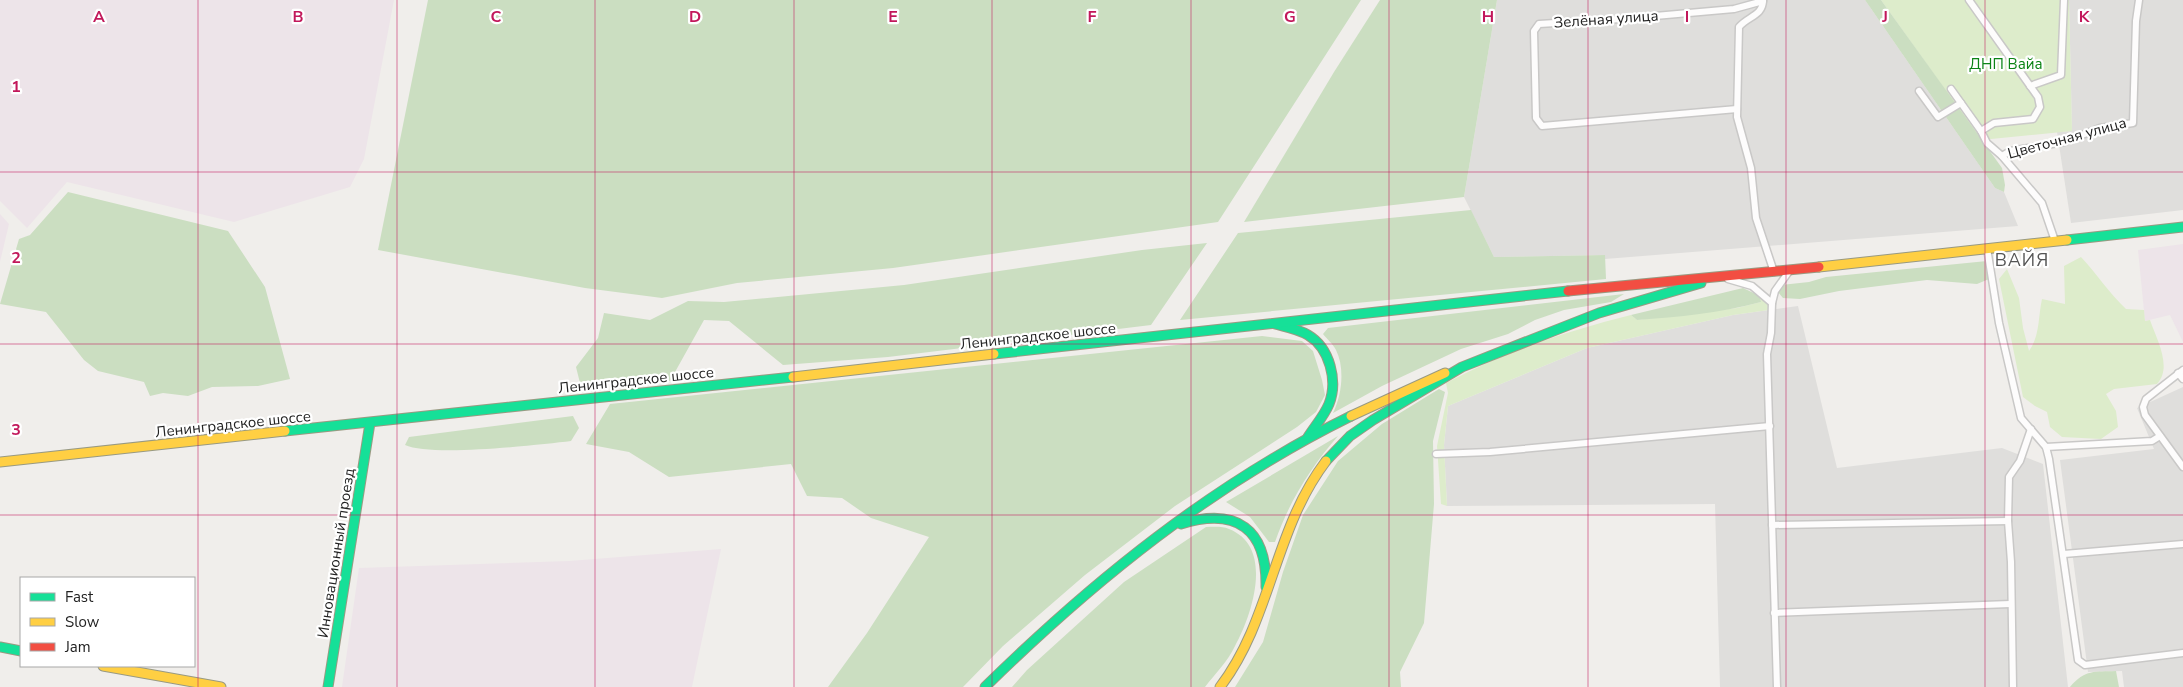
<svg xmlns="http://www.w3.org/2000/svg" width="2183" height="687" font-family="'Nunito Sans',sans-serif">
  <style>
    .residential { fill: #dfdedc }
    .industrial { fill: #ede4e9 }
    .grass { fill: #ddeccb }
    .forest { fill: #cbdec1 }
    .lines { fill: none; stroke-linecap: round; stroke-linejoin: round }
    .street-casing { stroke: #c9c8c7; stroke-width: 9 }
    .fast-casing { stroke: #999a82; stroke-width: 11 }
    .slow-casing { stroke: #999a82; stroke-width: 11 }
    .jam-casing { stroke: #999a82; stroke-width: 11 }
    .street { stroke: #fdfcfc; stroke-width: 6 }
    .fast { stroke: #16e098; stroke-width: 9 }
    .slow { stroke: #ffcf43; stroke-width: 9 }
    .jam { stroke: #f24e42; stroke-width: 9 }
    .grid { fill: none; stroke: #c2185b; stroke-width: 1; stroke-opacity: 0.55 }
    .labels { text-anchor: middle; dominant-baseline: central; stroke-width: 4.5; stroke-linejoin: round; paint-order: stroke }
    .street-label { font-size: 15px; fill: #222; stroke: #fff }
    .park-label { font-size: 15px; fill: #0c8416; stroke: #fff }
    .quarter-label { font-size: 18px; letter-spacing: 1px; fill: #555; stroke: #fff }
    .grid-label { font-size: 16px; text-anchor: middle; font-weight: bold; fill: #c2185b; stroke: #fff; stroke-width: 4.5; stroke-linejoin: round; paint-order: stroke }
  </style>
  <rect width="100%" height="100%" fill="#f0eeeb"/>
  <g class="residential">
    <path d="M1497,0H1865L1995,188L2004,192L2018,226L1605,259V255L1494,257L1464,197Z"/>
    <path d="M2069,0H2183V210L2071,223L2057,132L2072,131Z"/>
    <path d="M1798,306L1837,468L2002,448L2043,464L2068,687H1720L1715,504L1447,506L1444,445L1448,406L1587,348L1733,315Z"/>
    <path d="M2183,387V687H2124L2122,671L2088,672L2060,460L2154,449L2137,408Z"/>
  </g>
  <g class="industrial">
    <path d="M0,0H394L364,159L350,187L234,222L67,182L27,228L0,201Z"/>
    <path d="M0,214L9,224L0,262Z"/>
    <path d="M2183,244V342L2170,315L2145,321L2138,250Z"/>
    <path d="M721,549L692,687H342L359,568L569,561Z"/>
  </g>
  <g class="grass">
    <path d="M1881,0H2069L2072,131L1981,140Z"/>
    <path d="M2081,257C2097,274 2109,293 2126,309L2144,310L2145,321L2150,320C2156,338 2173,367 2157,384L2114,389L2106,394L2116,411L2118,427L2101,439L2062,437L2050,427L2047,412L2035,406L2023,397L1999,279L2007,269L2019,298L2023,328L2029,351C2040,336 2038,317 2042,299L2065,304L2064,266Z"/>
    <path d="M1760,296L1767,302L1769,310L1733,315L1587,348L1448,406L1444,445L1447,506L1441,504L1437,446L1448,393L1446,383C1504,352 1567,331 1631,315L1637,320L1737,308L1761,302Z"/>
  </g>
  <g class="forest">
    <path d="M428,0H1361L1218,222L893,268L737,283L662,298L585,288L378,250Z"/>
    <path d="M1380,0H1497L1464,197L1244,222L1334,72Z"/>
    <path d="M1865,0H1881L2002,168L2005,185L2004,192L1995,188Z"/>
    <path d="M68,192L228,231L265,287L290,379L258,386L212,387L188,396L163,393L150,396L144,382L98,371L84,360L46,312L0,304L19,239L30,235Z"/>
    <path d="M1471,210L1494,257L1605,255L1606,279L1180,320L1238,233Z"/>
    <path d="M1207,243L1151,325L888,357L783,365L729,321L704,320L670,381L580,383L576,367L598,338L604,313L650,320L688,301L724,302L904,285L1142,250Z"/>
    <path d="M1987,261L1989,279L1977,284L1927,280L1839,291L1800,299L1783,298L1778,292L1781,285L1809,282L1826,277Z"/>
    <path d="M1743,288L1760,296L1761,302C1721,313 1678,317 1637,320L1631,315Z"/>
    <path d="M1624,294L1611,302L1564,310L1535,320L1508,334L1461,349L1382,386L1333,413C1342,395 1345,368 1336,350C1333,344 1327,339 1323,334L1328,328Z"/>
    <path d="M1262,336L1302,341L1313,351L1322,380L1325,395L1316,412L1297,427L1175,506L1085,575L1003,646L963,687H828L867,633L929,537L871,518L842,498L807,496L791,464L669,477L629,452L586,444L610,404Z"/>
    <path d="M1439,389L1445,392L1433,441L1434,504L1424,623L1400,672L1401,687H1235L1263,642L1283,572L1303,515L1338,461L1382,424Z"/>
    <path d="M573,416L579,428L571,441C538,445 431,457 405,445L409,437Z"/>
    <path d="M1338,436C1310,468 1289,502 1275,542H1269L1250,517L1226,502Z"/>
    <path d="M1206,527C1214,527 1222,526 1229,529C1275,547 1252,615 1235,646C1228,661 1215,674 1205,687H1012L1027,670L1124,582Z"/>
    <path d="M2116,671L2119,687H2070C2085,669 2095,672 2116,671Z"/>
  </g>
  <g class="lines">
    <defs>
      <g id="street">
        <path d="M1763,0C1763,16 1748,16 1739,27L1737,117L1751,168L1756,218L1774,272"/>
        <path d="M1969,0L2038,97L2040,107L2033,119L1994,123L1981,131L1987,143L2002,156L2042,203L2055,241"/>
        <path d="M2030,86L2061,75L2064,0"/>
        <path d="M1951,89L1981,131"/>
        <path d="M1919,91L1938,117L1961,103"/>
        <path d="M1737,109L1542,126L1536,118L1534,31L1539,24L1621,19L1734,9L1763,1"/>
        <path d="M2002,156L2010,151L2064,142L2100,128L2133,123L2136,21L2139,0"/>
        <path d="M1987,248L1999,323L2021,418L2046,447L2049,459L2078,660L2085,665L2183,653"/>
        <path d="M1728,279L1752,286L1772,303"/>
        <path d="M2183,370L2146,399L2143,407L2145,415L2183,467"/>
        <path d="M2178,373L2183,379"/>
        <path d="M2046,447L2152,441L2160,436"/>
        <path d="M1436,454L1490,452L1770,426"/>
        <path d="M1772,525L2008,521"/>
        <path d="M2064,554L2183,544"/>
        <path d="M1774,613L2010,604"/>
        <path d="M1777,687L1767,354L1771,333L1772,303L1775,291L1790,270"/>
        <path d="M2013,687L2011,562L2008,521L2009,477L2020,461L2031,429"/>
      </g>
      <g id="fast">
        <path d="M2067,240L2183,227"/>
        <path d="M1275,324C1286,327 1298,329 1308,335C1330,348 1338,381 1329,404C1324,416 1315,426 1308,437"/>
        <path d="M994,354L1568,291"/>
        <path d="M285,431L793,377"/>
        <path d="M1326,461L1350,436L1373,420L1462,367L1599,313L1701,283"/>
        <path d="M1181,524C1237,507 1267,529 1266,587"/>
        <path d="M0,647L21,651"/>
        <path d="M328,687L370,423"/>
        <path d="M985,687C1094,580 1213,484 1351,416"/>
      </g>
      <g id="slow">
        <path d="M1819,267L2067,240"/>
        <path d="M793,377L994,354"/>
        <path d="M1351,416L1445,373"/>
        <path d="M0,462L285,431"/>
        <path d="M103,666L221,687"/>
        <path d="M1220,687C1272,619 1273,531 1326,461"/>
      </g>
      <path id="jam" d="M1568,291L1819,267"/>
    </defs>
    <use href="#street" class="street-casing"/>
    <use href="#fast" class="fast-casing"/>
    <use href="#slow" class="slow-casing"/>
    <use href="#jam" class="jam-casing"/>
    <use href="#street" class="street"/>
    <use href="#fast" class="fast"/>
    <use href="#slow" class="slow"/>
    <use href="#jam" class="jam"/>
  </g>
  <path class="grid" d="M198,0V687M397,0V687M595,0V687M794,0V687M992,0V687M1191,0V687M1389,0V687M1588,0V687M1786,0V687M1985,0V687M0,172H2183M0,344H2183M0,515H2183"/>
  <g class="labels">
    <g class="street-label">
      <text transform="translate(1606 19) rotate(-4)">Зелёная улица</text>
      <text transform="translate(2067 138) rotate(-15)">Цветочная улица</text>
      <text transform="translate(1038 336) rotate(-6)">Ленинградское шоссе</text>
      <text transform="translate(636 380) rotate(-6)">Ленинградское шоссе</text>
      <text transform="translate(233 424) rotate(-6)">Ленинградское шоссе</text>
      <text transform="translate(336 553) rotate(-81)">Инновационный проезд</text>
    </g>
    <g class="park-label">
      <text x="2006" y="64">ДНП Вайа</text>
    </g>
    <g class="quarter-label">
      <text x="2022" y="260">ВАЙЯ</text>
    </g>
  </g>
  <g class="grid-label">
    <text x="99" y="22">A</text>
    <text x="298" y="22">B</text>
    <text x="496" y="22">C</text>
    <text x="695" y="22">D</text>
    <text x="893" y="22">E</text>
    <text x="1092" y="22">F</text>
    <text x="1290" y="22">G</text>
    <text x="1488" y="22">H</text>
    <text x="1687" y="22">I</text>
    <text x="1885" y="22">J</text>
    <text x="2084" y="22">K</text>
    <text x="16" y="92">1</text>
    <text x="16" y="263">2</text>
    <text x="16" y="435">3</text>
  </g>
  <rect x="20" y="577" width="175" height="90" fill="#ffffff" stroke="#a7a7a7"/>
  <rect x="30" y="593" width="25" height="8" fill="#16e098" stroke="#a7a7a7"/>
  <text x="65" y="602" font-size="15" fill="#222222">Fast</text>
  <rect x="30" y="618" width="25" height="8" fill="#ffcf43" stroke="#a7a7a7"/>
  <text x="65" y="627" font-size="15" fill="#222222">Slow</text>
  <rect x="30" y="643" width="25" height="8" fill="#f24e42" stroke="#a7a7a7"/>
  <text x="65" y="652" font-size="15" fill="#222222">Jam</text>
</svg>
